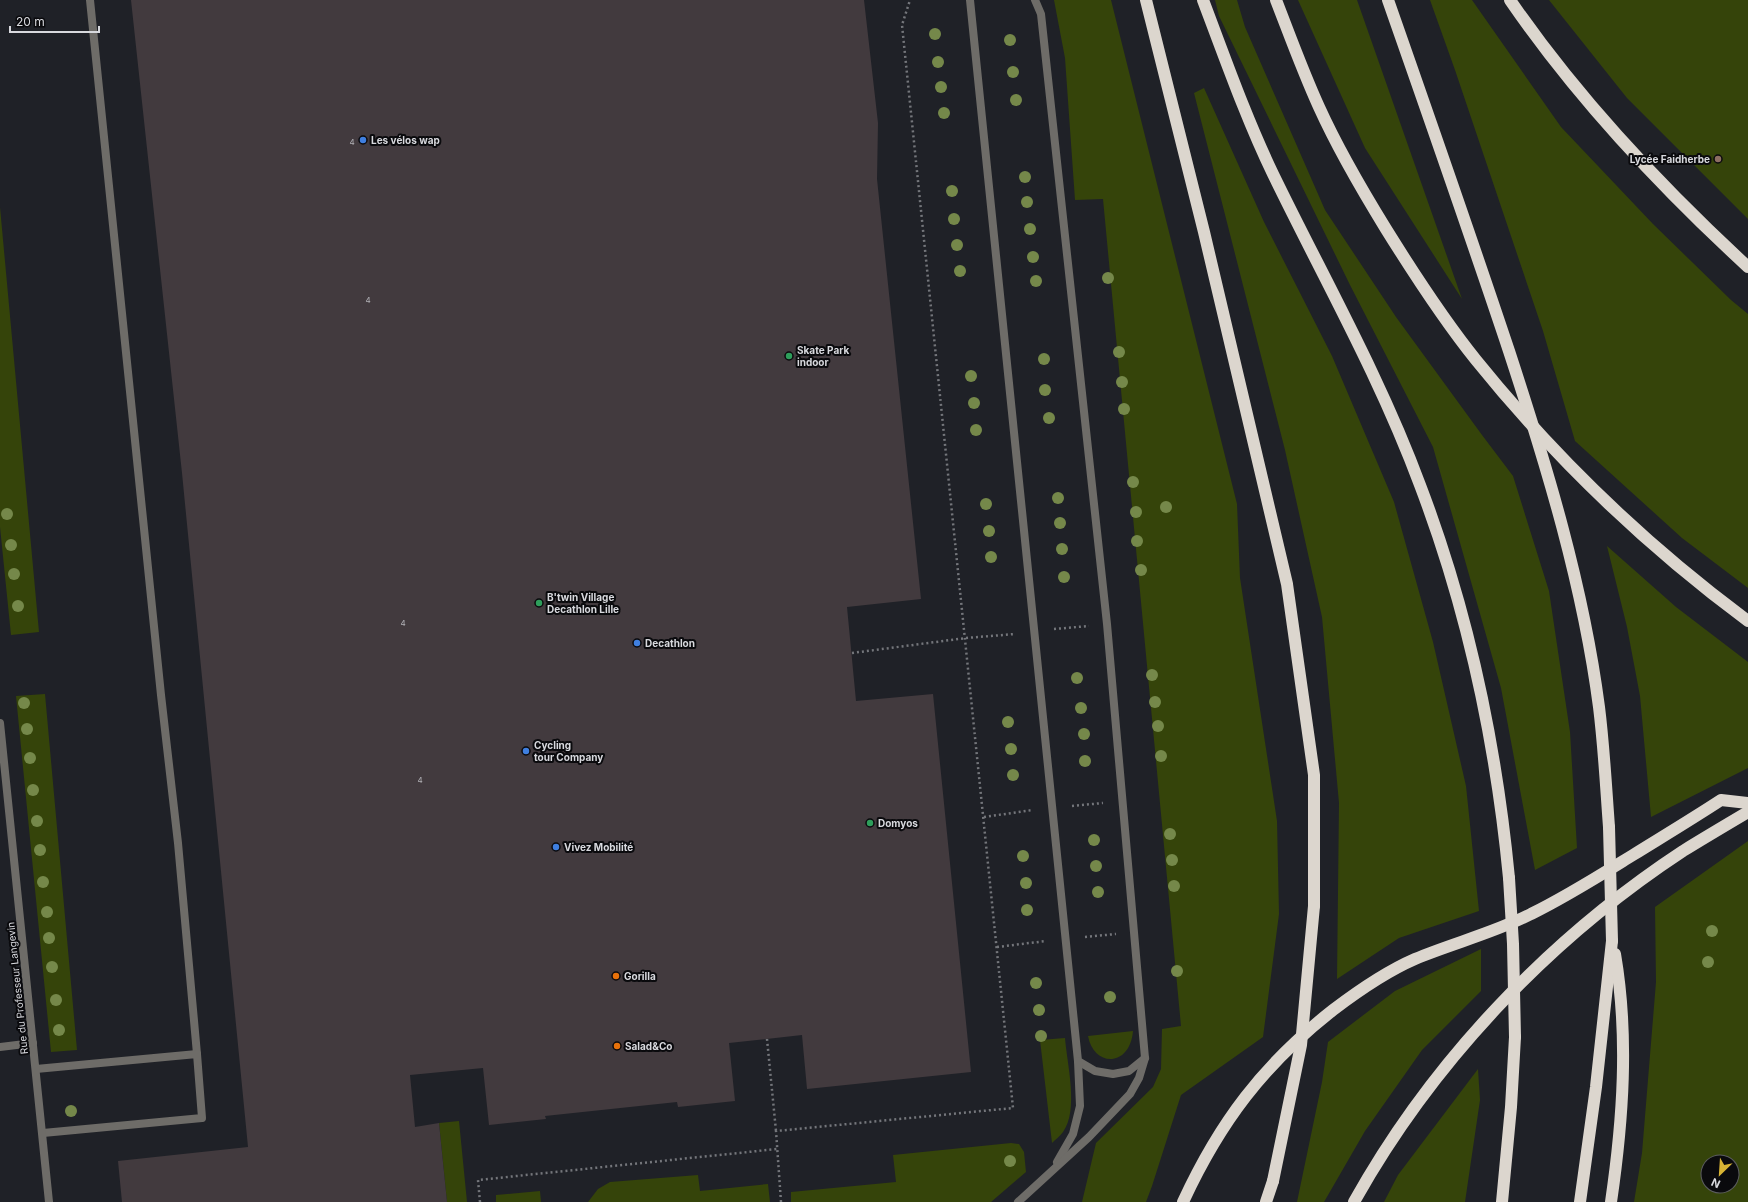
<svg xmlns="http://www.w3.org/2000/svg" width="1748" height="1202" font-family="Inter,sans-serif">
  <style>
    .green { fill: #35440a; fill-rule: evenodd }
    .building { fill: #423a3e }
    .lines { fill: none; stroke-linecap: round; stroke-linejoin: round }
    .path { stroke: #74767b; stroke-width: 2.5; stroke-dasharray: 2 3; stroke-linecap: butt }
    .lane { stroke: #6e6c68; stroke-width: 8 }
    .street { stroke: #6e6c68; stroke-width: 8 }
    .highway { stroke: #dcd6ce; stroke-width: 12 }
    .highway-bridge { stroke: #dcd6ce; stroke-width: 12 }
    .tree { fill: #75884a }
    .shop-dot { fill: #3f7fe0; stroke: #0a0a0d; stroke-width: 1.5 }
    .education-dot { fill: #8d6e63; stroke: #0a0a0d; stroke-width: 1.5 }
    .leisure-dot { fill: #2e9e5b; stroke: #0a0a0d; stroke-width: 1.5 }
    .food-dot { fill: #e8710a; stroke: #0a0a0d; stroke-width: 1.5 }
    .labels { text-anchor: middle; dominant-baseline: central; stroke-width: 4; stroke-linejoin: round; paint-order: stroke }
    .number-label { font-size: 8px; fill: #b2b1b6 }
    .poi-label { font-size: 10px; font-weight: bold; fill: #d8d9de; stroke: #0a0a0d; text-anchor: start }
    .street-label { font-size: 10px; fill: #d8d9de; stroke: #0a0a0d }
  </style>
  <rect width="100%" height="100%" fill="#1f2127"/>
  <g class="green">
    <path d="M1054,0H1111L1237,504L1240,578L1277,821L1279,914L1263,1037L1181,1095L1152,1186L1146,1202H1082L1096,1143L1153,1087L1161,1069L1162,1029L1181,1026L1103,199L1075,200L1065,58Z"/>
    <path d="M1215,0H1237L1245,27L1325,210L1396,317L1482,435L1513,476L1549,591L1570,732L1577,848L1535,870L1501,688L1433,447L1350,285L1219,16Z"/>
    <path d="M1298,0H1357L1462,299L1365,148Z"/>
    <path d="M1430,0H1472L1561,127L1653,224L1731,300L1748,314V588L1682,538L1575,441L1543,331L1455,70Z"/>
    <path d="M1549,0H1748V219L1627,98Z"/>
    <path d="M1204,88L1264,222L1332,356L1394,502L1433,642L1466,786L1479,911L1399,938L1337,979L1339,803L1322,617L1285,450L1194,93Z"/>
    <path d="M0,207L39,632L11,635L0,527Z"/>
    <path d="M1607,546L1676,607L1748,662V768L1651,817L1640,696L1627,627Z"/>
    <path d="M45,694L77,1050L51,1052L16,696Z"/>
    <path d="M1748,841V1202H1634L1642,1153L1656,982L1655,907ZM1708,1162H1732V1186H1708Z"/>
    <path d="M1481,949V991L1422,1050L1365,1131L1324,1202H1297L1322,1082L1328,1042L1395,991Z"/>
    <path d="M1133,1031C1130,1067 1094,1068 1088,1036Z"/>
    <path d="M1065,1038C1067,1064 1079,1110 1063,1132C1060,1136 1055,1140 1052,1143L1040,1040Z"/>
    <path d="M1478,1069L1480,1100L1465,1202H1384L1398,1175Z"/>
    <path d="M459,1121L467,1202H447L439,1123Z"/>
    <path d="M1011,1143L1019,1144L1024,1152L1026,1172L991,1202H791V1192L896,1182L893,1155Z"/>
    <path d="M698,1175L700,1191L768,1184L770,1202H588L598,1189L610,1182Z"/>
    <path d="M540,1191L541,1202H496V1195Z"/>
  </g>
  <path class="building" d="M131,0H864L878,123L877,179L921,599L847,607L856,701L933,694L971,1072L807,1089L802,1035L729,1043L735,1101L678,1107L677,1102L545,1116L546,1119L489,1125L483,1068L410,1075L415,1127L439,1123L447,1202H122L118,1161L248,1147L182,473Z"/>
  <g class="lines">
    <g class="path">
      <path d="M1054,629L1089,626"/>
      <path d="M852,653L966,638L1015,634"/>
      <path d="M1072,806L1103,803"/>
      <path d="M984,817L1033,810"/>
      <path d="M1085,937L1116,934"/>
      <path d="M997,947L1046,941"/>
      <path d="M767,1039L776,1131"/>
      <path d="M480,1202L478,1180L777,1149"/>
      <path d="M781,1202L776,1131L1013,1108L902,25L910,0"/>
    </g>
    <g class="lane">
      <path d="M90,0L161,695L178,843L197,1054"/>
      <path d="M970,0L1078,1061L1095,1071L1113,1074L1129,1071L1145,1058"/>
      <path d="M36,1069L197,1054L202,1118L43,1133"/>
      <path d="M1057,1162L1073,1134L1080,1106L1078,1061"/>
      <path d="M1018,1202L1089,1137L1130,1094L1139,1078L1145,1058L1107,624L1041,14L1035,0"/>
    </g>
    <g class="street">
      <path d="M0,723L49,1202"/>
      <path d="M0,1047L33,1043"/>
    </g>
    <g class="highway">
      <path d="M1146,0L1204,232L1287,584L1314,775V906"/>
      <path d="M1203,0C1225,58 1246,118 1273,174C1323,277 1380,377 1420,485C1468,611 1496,743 1509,878"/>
      <path d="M1388,0C1429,117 1470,234 1509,351C1547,467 1583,585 1599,707C1604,747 1606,787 1609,827"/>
      <path d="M1510,0C1578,99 1660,186 1748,267"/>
      <path d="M1183,1202C1220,1122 1263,1065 1333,1010C1358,991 1385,972 1415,959C1453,943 1494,933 1531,914C1566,897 1599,876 1633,855C1662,837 1692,819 1721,800L1748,803"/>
      <path d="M1266,1202L1273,1181"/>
      <path d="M1354,1202C1432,1062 1549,939 1683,851C1704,838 1726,825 1748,812"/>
      <path d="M1502,1202L1511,1107L1515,1037"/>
      <path d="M1580,1202L1596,1087L1612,941"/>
      <path d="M1611,1202C1623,1120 1629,1036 1615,954"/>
    </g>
    <g class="highway-bridge">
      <path d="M1276,0C1290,36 1303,72 1319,107C1338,149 1362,190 1386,229C1414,274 1443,319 1476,360C1555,458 1647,546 1748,621"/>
      <path d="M1609,827L1612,941"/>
      <path d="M1509,878L1513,944L1515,1037"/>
      <path d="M1273,1181L1301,1045L1314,906"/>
    </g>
  </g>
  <g class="tree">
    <circle cx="935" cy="34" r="6"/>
    <circle cx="1010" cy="40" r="6"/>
    <circle cx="938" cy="62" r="6"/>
    <circle cx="1013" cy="72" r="6"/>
    <circle cx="941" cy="87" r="6"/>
    <circle cx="1016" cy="100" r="6"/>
    <circle cx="944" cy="113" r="6"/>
    <circle cx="1025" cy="177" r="6"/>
    <circle cx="952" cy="191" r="6"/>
    <circle cx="1027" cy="202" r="6"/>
    <circle cx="954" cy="219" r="6"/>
    <circle cx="1030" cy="229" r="6"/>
    <circle cx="957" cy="245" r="6"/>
    <circle cx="1033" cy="257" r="6"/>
    <circle cx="960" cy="271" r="6"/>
    <circle cx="1108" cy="278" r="6"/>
    <circle cx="1036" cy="281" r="6"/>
    <circle cx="1119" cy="352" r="6"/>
    <circle cx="1044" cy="359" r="6"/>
    <circle cx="971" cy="376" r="6"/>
    <circle cx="1122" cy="382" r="6"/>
    <circle cx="1045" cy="390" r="6"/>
    <circle cx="974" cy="403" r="6"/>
    <circle cx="1124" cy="409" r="6"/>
    <circle cx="1049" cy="418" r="6"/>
    <circle cx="976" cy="430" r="6"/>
    <circle cx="1133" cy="482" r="6"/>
    <circle cx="1058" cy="498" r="6"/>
    <circle cx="986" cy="504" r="6"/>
    <circle cx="1166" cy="507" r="6"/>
    <circle cx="1136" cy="512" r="6"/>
    <circle cx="7" cy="514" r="6"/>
    <circle cx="1060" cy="523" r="6"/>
    <circle cx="989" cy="531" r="6"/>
    <circle cx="1137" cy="541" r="6"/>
    <circle cx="11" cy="545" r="6"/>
    <circle cx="1062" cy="549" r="6"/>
    <circle cx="991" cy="557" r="6"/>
    <circle cx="1141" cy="570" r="6"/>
    <circle cx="14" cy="574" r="6"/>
    <circle cx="1064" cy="577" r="6"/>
    <circle cx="18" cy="606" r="6"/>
    <circle cx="1152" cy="675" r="6"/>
    <circle cx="1077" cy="678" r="6"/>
    <circle cx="1155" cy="702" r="6"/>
    <circle cx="24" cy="703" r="6"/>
    <circle cx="1081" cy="708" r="6"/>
    <circle cx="1008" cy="722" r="6"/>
    <circle cx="1158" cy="726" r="6"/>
    <circle cx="27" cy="729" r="6"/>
    <circle cx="1084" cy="734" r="6"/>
    <circle cx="1011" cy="749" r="6"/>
    <circle cx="1161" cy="756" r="6"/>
    <circle cx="30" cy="758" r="6"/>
    <circle cx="1085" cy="761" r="6"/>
    <circle cx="1013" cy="775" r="6"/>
    <circle cx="33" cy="790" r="6"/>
    <circle cx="37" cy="821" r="6"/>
    <circle cx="1170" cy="834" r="6"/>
    <circle cx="1094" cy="840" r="6"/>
    <circle cx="40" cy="850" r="6"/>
    <circle cx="1023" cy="856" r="6"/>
    <circle cx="1172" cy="860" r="6"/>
    <circle cx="1096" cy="866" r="6"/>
    <circle cx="43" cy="882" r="6"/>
    <circle cx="1026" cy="883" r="6"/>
    <circle cx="1174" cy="886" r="6"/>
    <circle cx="1098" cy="892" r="6"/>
    <circle cx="1027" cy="910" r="6"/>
    <circle cx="47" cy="912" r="6"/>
    <circle cx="1712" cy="931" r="6"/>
    <circle cx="49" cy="938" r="6"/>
    <circle cx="1708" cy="962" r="6"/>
    <circle cx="52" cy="967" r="6"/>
    <circle cx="1177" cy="971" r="6"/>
    <circle cx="1036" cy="983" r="6"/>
    <circle cx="1110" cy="997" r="6"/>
    <circle cx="56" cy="1000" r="6"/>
    <circle cx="1039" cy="1010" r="6"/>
    <circle cx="59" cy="1030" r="6"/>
    <circle cx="1041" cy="1036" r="6"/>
    <circle cx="71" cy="1111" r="6"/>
    <circle cx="1010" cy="1161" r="6"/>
  </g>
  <g class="shop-dot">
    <circle cx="363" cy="140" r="4"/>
    <circle cx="637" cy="643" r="4"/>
    <circle cx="526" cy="751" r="4"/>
    <circle cx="556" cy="847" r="4"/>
  </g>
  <circle class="education-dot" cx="1718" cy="159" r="4"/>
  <g class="leisure-dot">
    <circle cx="789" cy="356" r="4"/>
    <circle cx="539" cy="603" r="4"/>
    <circle cx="870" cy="823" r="4"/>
  </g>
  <g class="food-dot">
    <circle cx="616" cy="976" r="4"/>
    <circle cx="617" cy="1046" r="4"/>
  </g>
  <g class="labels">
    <g class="number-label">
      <text x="352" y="142">4</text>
      <text x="368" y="300">4</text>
      <text x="403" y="623">4</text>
      <text x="420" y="780">4</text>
    </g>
    <g class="poi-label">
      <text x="371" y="140">Les vélos wap</text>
      <text x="1710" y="159" text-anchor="end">Lycée Faidherbe</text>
      <text x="797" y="350">Skate Park<tspan x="797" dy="12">indoor</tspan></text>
      <text x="547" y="597">B'twin Village<tspan x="547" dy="12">Decathlon Lille</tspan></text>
      <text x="645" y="643">Decathlon</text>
      <text x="534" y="745">Cycling<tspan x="534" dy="12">tour Company</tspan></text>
      <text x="878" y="823">Domyos</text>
      <text x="564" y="847">Vivez Mobilité</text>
      <text x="624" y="976">Gorilla</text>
      <text x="625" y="1046">Salad&amp;Co</text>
    </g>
    <g class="street-label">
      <text transform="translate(17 988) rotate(-96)">Rue du Professeur Langevin</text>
    </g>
  </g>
  <g transform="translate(1720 1174) rotate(205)"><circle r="19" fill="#0a0a0d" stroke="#5c5d61"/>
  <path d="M0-3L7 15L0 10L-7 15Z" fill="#d8b434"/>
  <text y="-6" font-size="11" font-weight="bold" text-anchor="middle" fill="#d8d9de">N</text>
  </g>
  <path d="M10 26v6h89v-6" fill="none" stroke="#d8d9de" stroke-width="2"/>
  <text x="16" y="26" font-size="12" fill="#d8d9de" stroke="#0a0a0d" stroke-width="3" paint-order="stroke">20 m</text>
</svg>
